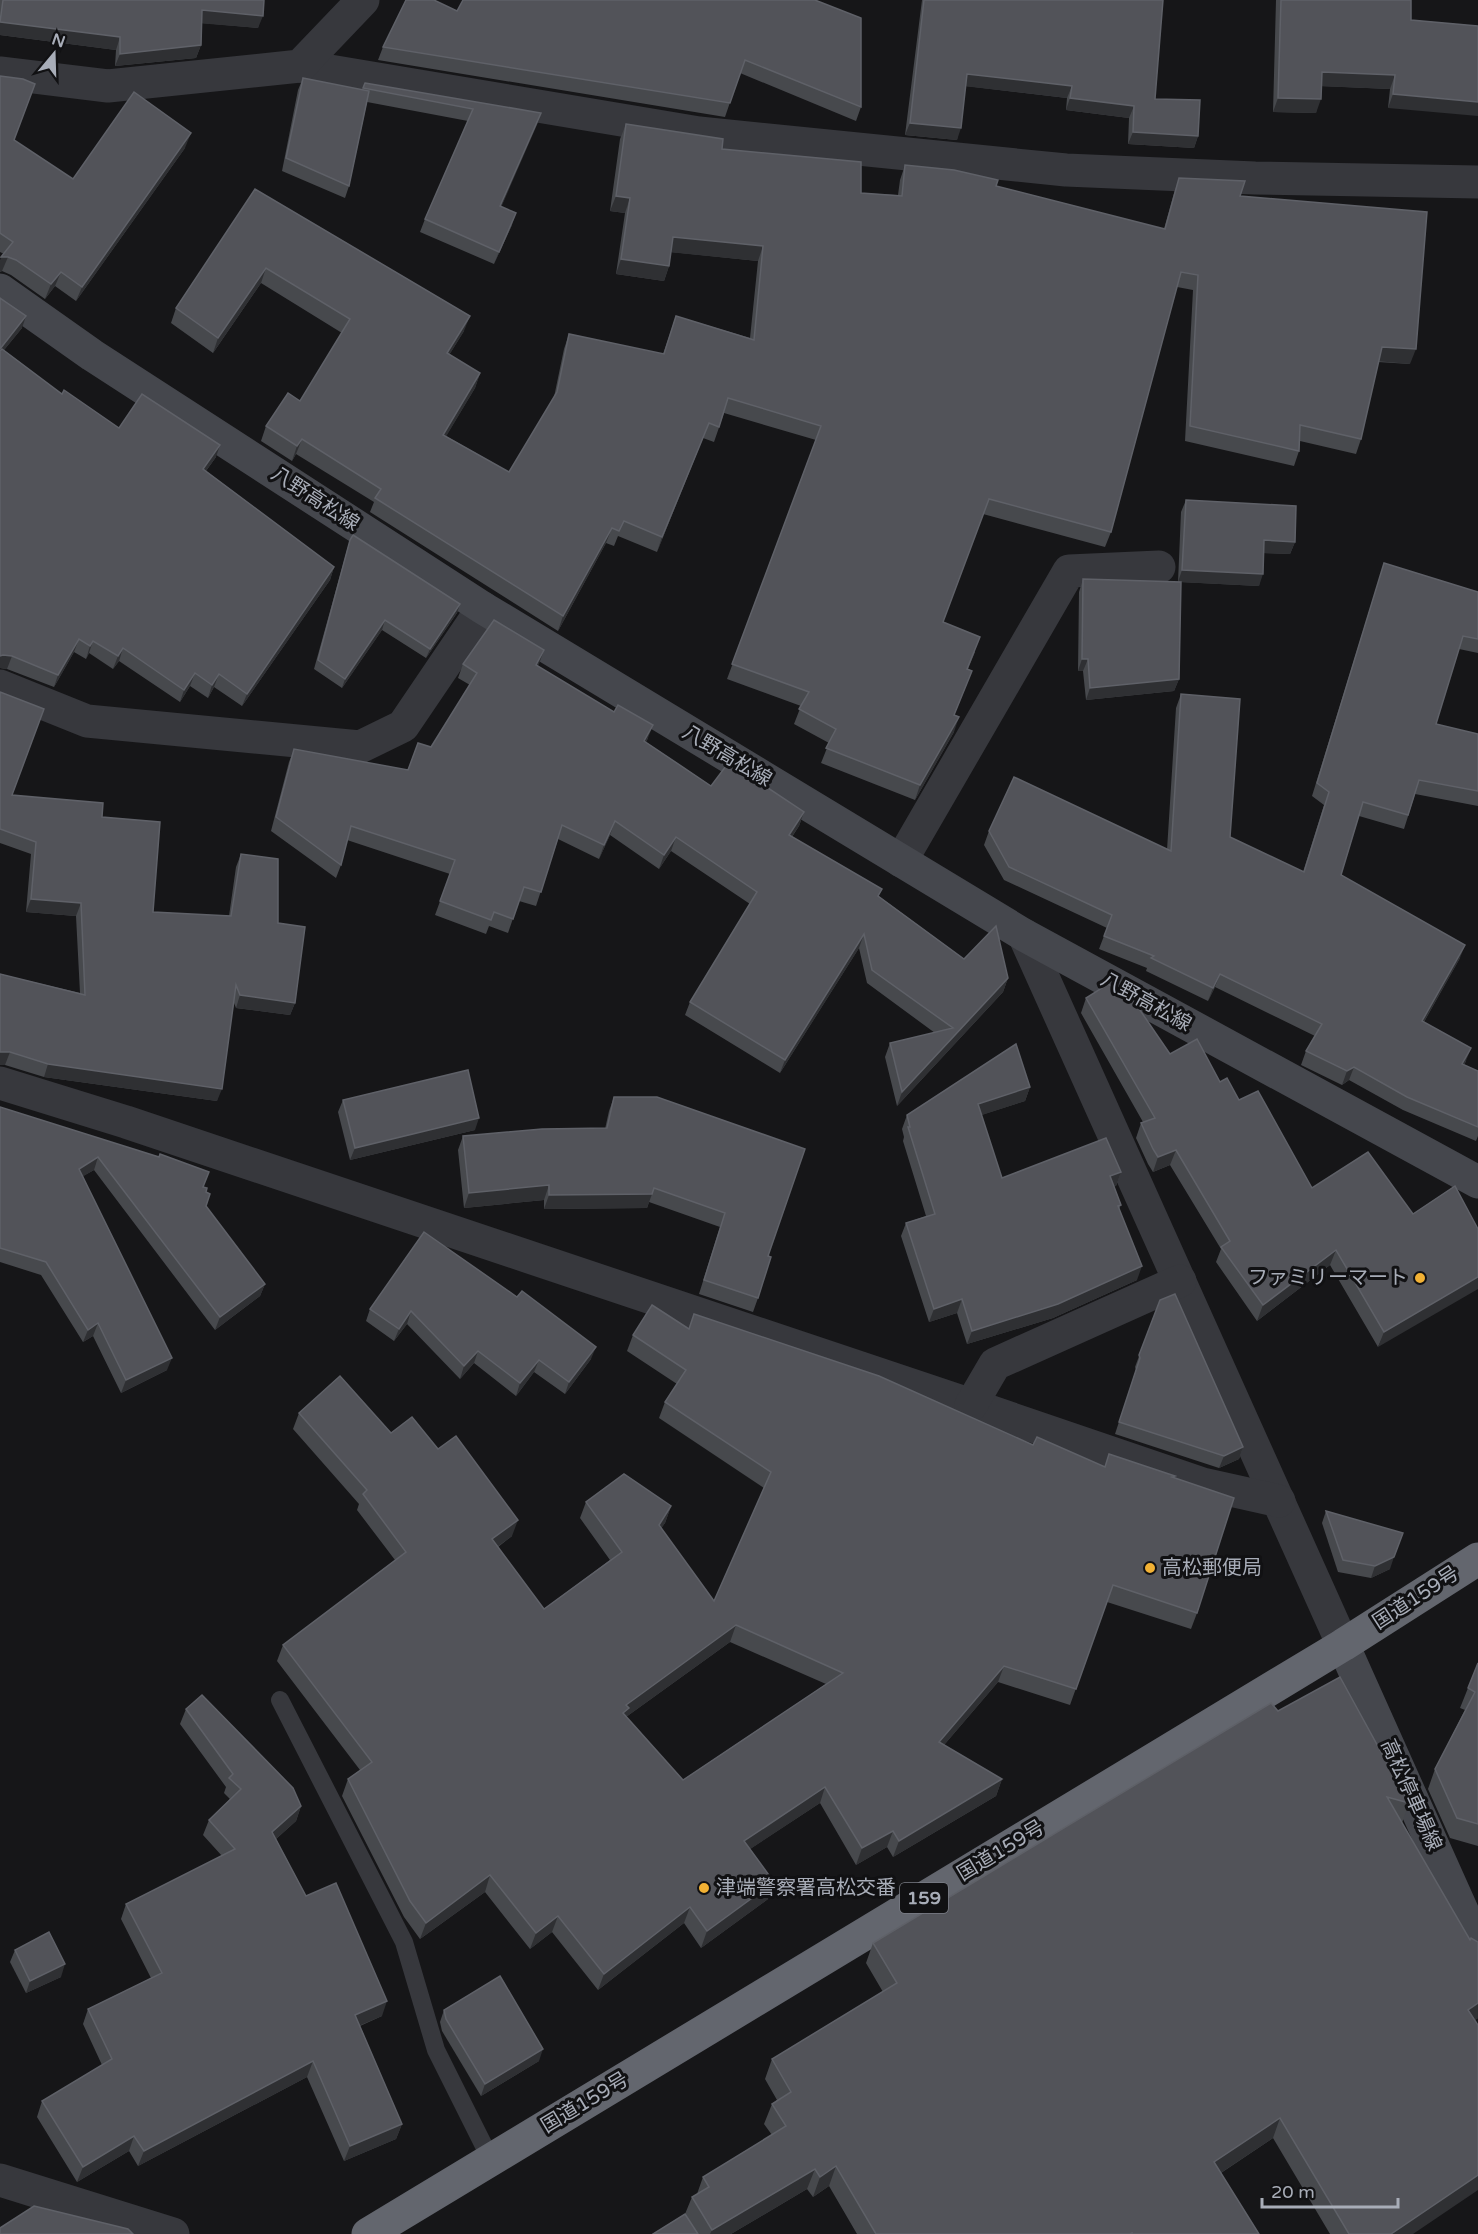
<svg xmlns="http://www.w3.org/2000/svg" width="1478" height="2234" font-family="'Varela Round','Noto Sans JP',sans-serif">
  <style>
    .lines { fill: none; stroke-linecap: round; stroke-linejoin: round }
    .lane { stroke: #37383d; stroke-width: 18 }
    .street { stroke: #37383d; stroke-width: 33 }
    .secondary { stroke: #45474d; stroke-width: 33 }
    .highway { stroke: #63666e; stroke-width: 33 }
    .wall { fill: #47494d; fill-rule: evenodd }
    .shaded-wall { fill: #2f3033 }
    .building { fill: #525359; stroke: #5f6168; stroke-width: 1.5; fill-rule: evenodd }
    .poi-dot { fill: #f2b134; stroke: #111113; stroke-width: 2 }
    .labels { text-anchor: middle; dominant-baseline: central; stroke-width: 6; stroke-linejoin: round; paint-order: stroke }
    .shield { fill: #111113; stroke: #7b7e86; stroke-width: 1.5 }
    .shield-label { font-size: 18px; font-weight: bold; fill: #a8adb8 }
    .street-label { font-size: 20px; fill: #a8adb8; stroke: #111113 }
    .poi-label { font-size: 20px; fill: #a8adb8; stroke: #111113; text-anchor: start }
  </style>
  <rect width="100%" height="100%" fill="#161618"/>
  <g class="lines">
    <path class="lane" d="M280,1700L404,1942L436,2050L491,2160"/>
    <g class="street">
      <path d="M300,66L699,133L1066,170L1255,178L1478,182"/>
      <path d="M0,73L108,86L300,66L363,0"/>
      <path d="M0,686L87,721L360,747L403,726L483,608"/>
      <path d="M901,861L1069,571L1159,567"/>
      <path d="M1024,935L1343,1645"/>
      <path d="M0,1083L126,1122L971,1405L1203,1484L1279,1501"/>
      <path d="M971,1405L995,1364L1180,1281"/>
      <path d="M0,2180L173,2234"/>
    </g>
    <g class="secondary">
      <path d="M0,290L92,355L483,608L1024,935L1478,1182"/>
      <path d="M1343,1645L1478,1946"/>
    </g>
    <path class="highway" d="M368,2234L1343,1645L1478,1559"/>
  </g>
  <g class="wall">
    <path d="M0,0H264L258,28L202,23L201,45L196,58L115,66L116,50L0,35Z"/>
    <path d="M815,0L861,107L856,121L740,73L725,117L378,60L383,47L457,11Z"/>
    <path d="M922,0H1163L1155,99L1198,136L1194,148L1128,144L1129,118L1066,110L1067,98L966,86L957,140L905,135Z"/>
    <path d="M1276,0H1411V20L1478,26L1388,108L1390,89L1321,86L1316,113L1273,112Z"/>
    <path d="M0,76L14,140L73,179L185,148L76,301L55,286L45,299L11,275L2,271L0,272V261L4,254L0,252Z"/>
    <path d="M303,78L362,90L365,83L541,113L501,207L512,225L494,264L420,232L425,219L468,121L367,102L349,186L345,198L282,171L298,90Z"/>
    <path d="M626,124L722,149L861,193L898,195L900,180L905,165L996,186L1164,229L1174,193L1179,178L1240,196L1410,364L1378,362L1361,439L1356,454L1300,441L1299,451L1294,466L1185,441L1193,290L1177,287L1111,532L1105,547L983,514L943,622L975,652L968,669L966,686L954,715V732L915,800L821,763L829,743L794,724L801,706L727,679L816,440L724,413L714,442L703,438L657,552L618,536L614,546L606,543L558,631L370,512L374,502L296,454L292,461L261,441L266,426L300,401L342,333L261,283L213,353L171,323L176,308L255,189L464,331L449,355L480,373L475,388L446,436L509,472L554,397L564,349L569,334L663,354L676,316L750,338L758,261L671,252L669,266L664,281L616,274L625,213L610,211L620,139Z"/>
    <path d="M0,298L22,328L4,350L62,394L119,428L216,457L206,471L334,567L330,580L242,706L214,687L208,698L190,686L180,702L119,661L113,669L89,653L86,659L74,652L54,687L7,669L0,668Z"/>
    <path d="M1186,500L1295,542L1290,554L1264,553L1259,586L1181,582L1179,679L1174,691L1086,700L1083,671H1078L1079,592L1083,579L1178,582L1181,512Z"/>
    <path d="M350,540L460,604L457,613L426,658L382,630L342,688L314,669L347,550Z"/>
    <path d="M1384,563L1478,592V653L1459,649L1436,724L1478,734V806L1415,794L1404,829L1359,816L1341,875L1460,958L1424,1022L1466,1061L1464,1065L1478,1071V1136L1476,1141L1403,1110L1349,1080L1342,1085L1301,1065L1306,1051L1315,1036L1215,987L1208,1001L1146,971L1147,968L1099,949L1107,928L1004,880L984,845L989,831L1167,850L1176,708L1181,694L1230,837L1303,872L1324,805L1312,796Z"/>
    <path d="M463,664L538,666L648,738L646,742L711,786L804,812L799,826L792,837L880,897L964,959L1008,978L1003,992L897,1106L885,1057L890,1043L935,1033L867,983L859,948L780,1073L685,1015L690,1002L750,904L671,851L659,869L610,835L599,859L558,839L536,906L519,901L508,933L489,926L486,934L435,915L450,874L347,840L341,865L336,878L271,831L289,762L294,749L408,770L431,747L470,685L458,678Z"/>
    <path d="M0,692L12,795L102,817L153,912L229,916L236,867L241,854L278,923L295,1003L290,1015L236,1008L234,1003L217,1101L44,1077L5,1065L0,974L80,993L76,916L26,912L31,854L0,843Z"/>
    <path d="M1086,998L1170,1054L1220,1082L1239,1100L1312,1188L1413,1214L1455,1186L1378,1347L1330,1265L1257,1321L1216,1262L1221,1249L1170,1165L1153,1172L1148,1164L1136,1138L1141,1123L1143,1122L1081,1013Z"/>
    <path d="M1030,1087L1025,1101L981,1115L1002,1178L1121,1172L1116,1186H1114L1121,1205L1119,1209L1137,1280L1053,1318L967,1344L957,1313L929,1322L901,1236L906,1223L926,1216L903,1141L904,1137L902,1129L907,1115Z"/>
    <path d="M614,1097L768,1256L758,1298L753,1312L699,1294L720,1227L649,1202L647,1208L544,1209V1200L464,1208L458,1150L463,1136L605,1129L609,1111Z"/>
    <path d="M343,1100L475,1130L350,1160L338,1112Z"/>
    <path d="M0,1107L203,1187L206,1192V1206L265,1284L260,1296L215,1330L94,1170L83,1176L167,1370L121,1393L93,1336L83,1342L41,1275L0,1262Z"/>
    <path d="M424,1232L591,1359L565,1394L534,1372L516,1396L474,1363L460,1379L407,1324L394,1341L366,1321L370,1309Z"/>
    <path d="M1160,1300L1243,1447L1239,1459L1219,1468L1115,1434L1136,1370L1135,1367Z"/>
    <path d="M694,1314L1033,1445L1104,1467L1175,1476L1174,1478L1197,1613L1191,1629L1107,1602L1070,1705L998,1682L944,1745L1002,1779L996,1796L893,1857L887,1847L856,1865L820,1803L750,1849L768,1899L701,1948L684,1923L598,1990L552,1932L530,1949L485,1892L420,1939L404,1917L342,1796L348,1779L360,1770L277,1661L283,1645L395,1560L357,1510L359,1504L293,1429L299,1413L391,1433L438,1449L512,1536L498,1547L544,1609L610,1560L580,1518L586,1502L671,1506L665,1523L661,1528L714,1601L764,1488L659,1418L665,1402L677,1384L627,1351L633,1335L689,1328ZM730,1642L826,1684L683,1780L626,1717Z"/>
    <path d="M1326,1511L1390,1569L1371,1578L1338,1572L1322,1523Z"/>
    <path d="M1478,1663V1846L1450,1838L1428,1789L1435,1769L1465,1710L1460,1708Z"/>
    <path d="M186,1709L301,1806L296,1821L276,1839L306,1896L382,2016L360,2026L402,2124L396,2139L344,2161L307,2077L138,2166L129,2151L77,2182L37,2117L42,2101L102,2065L83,2024L88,2009L151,1978L121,1919L126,1904L222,1856L203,1835L209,1820L230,1799L224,1793L226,1787L180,1724Z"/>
    <path d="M1278,1711L1409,1803L1402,1823L1478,2018L1475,2020L1413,2234H1330L1273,2138L1221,2173L1259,2234H857L829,2186L813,2197L807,2189L731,2234H653L685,2214L692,2197L697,2194L703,2177L772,2135L764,2124L772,2104L777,2100L765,2079L772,2059L883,1992L866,1963L873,1943Z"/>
    <path d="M15,1950L61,1977L26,1993L10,1962Z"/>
    <path d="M444,2010L539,2061L481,2096L442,2031L440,2022Z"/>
  </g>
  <g class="shaded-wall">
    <path d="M202,10L263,16L258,28L197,23Z"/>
    <path d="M0,22L120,37L116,50L0,35Z"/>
    <path d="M201,45L196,58L115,66L120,54Z"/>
    <path d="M1322,72L1395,75L1390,89L1317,86Z"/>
    <path d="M967,74L1072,86L1067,98L963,86Z"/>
    <path d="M1393,94L1478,102V116L1388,108Z"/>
    <path d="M1070,98L1134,106L1129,118L1066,110Z"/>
    <path d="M1278,98L1321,99L1316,113L1273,112Z"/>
    <path d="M541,113L537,125L496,219L500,206Z"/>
    <path d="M910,123L961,128L957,140L905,135Z"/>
    <path d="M1133,132L1198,136L1194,148L1128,144Z"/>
    <path d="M191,133L185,148L76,301L82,287Z"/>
    <path d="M616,196L630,198L625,213L610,211Z"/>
    <path d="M516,213L512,225L494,264L499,252Z"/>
    <path d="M673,237L763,246L758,261L668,252Z"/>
    <path d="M1,257H8L2,271L0,272V261Z"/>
    <path d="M621,259L669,266L664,281L616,274Z"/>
    <path d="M266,268L261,283L213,353L218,338Z"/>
    <path d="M61,272L55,286L45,299L51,284Z"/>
    <path d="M26,316L22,328L0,355V349Z"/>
    <path d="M470,316L464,331L441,368L447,353Z"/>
    <path d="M1382,347L1416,349L1410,364L1376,361Z"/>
    <path d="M480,373L475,388L438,450L443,435Z"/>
    <path d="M709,423L703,438L657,552L662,537Z"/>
    <path d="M302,439L296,454L292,461L297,446Z"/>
    <path d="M220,445L216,457L198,482L203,469Z"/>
    <path d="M612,528L606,543L558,631L563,616Z"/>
    <path d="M1264,540L1295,542L1290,554L1260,553Z"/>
    <path d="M334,567L330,580L242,706L247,694Z"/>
    <path d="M1182,570L1263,574L1259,586L1178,582Z"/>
    <path d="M460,604L457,613L426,658L430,649Z"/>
    <path d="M385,620L382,630L342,688L345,679Z"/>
    <path d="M79,639L74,652L54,687L58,675Z"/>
    <path d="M93,641L89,653L86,659L90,646Z"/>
    <path d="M123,648L119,661L113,669L118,656Z"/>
    <path d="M544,650L539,664L531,678L536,665Z"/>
    <path d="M3,655L12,656L7,669L0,668V656Z"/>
    <path d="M1082,659H1088L1083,671H1078Z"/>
    <path d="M195,673L190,686L180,702L184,690Z"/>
    <path d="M219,674L214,687L208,698L212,685Z"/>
    <path d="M1179,679L1174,691L1086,700L1090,688Z"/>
    <path d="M959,717L954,732L915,800L920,785Z"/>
    <path d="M653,725L648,738L639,755L644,741Z"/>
    <path d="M804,812L799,826L784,848L789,835Z"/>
    <path d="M615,821L610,835L599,859L604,845Z"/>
    <path d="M676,837L671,851L659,869L664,855Z"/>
    <path d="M31,899L81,903L76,916L26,912Z"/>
    <path d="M864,934L859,948L780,1073L785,1060Z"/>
    <path d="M1465,945L1460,958L1417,1034L1422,1021Z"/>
    <path d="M1220,974L1215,987L1208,1001L1213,988Z"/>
    <path d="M1008,978L1003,992L897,1106L902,1092Z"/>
    <path d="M240,995L295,1003L290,1015L236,1008Z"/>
    <path d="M1471,1048L1466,1061L1457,1078L1462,1064Z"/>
    <path d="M0,1052H10L5,1065H0Z"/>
    <path d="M48,1064L222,1089L217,1101L44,1077Z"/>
    <path d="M1354,1067L1349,1080L1342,1085L1347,1071Z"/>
    <path d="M1030,1087L1025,1101L973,1118L978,1104Z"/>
    <path d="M479,1118L475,1130L350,1160L355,1148Z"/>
    <path d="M1176,1150L1170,1165L1153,1172L1158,1157Z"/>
    <path d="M98,1157L94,1170L75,1181L79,1169Z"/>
    <path d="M1121,1172L1116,1186L1105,1190L1110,1176Z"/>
    <path d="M549,1185L544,1200L464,1208L469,1193Z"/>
    <path d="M652,1194L647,1208L544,1209L549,1195Z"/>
    <path d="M1336,1250L1330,1265L1257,1321L1263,1305Z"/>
    <path d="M1142,1266L1137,1280L1053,1318L967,1344L972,1331Z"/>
    <path d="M1478,1277V1289L1378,1347L1384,1332Z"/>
    <path d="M265,1284L260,1296L215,1330L220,1317Z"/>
    <path d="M962,1299L957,1313L929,1322L934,1309Z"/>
    <path d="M411,1311L407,1324L394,1341L399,1329Z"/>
    <path d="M98,1323L93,1336L83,1342L88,1330Z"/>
    <path d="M596,1347L591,1359L565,1394L569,1382Z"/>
    <path d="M478,1351L474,1363L460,1379L464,1366Z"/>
    <path d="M172,1358L167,1370L121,1393L126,1380Z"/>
    <path d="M539,1360L534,1372L516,1396L520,1383Z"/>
    <path d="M1243,1447L1239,1459L1219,1468L1224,1456Z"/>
    <path d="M671,1506L665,1523L653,1541L659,1525Z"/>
    <path d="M518,1520L512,1536L486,1555L492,1539Z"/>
    <path d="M1394,1557L1390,1569L1371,1578L1375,1566Z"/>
    <path d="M736,1625L730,1642L626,1717L617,1730L626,1705Z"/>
    <path d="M1004,1666L998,1682L933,1758L939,1742Z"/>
    <path d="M1002,1779L996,1796L893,1857L899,1841Z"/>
    <path d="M825,1787L820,1803L738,1857L744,1841Z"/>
    <path d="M301,1806L296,1821L267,1847L272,1832Z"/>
    <path d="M893,1831L887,1847L856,1865L862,1848Z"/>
    <path d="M490,1875L485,1892L420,1939L426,1923Z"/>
    <path d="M774,1882L768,1899L701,1948L707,1931Z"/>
    <path d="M690,1907L684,1923L598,1990L604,1974Z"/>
    <path d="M558,1916L552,1932L530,1949L536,1933Z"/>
    <path d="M65,1964L61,1977L26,1993L30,1981Z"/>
    <path d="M387,2001L382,2016L349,2030L355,2015Z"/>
    <path d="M1478,2003V2018L1460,2029L1468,2010Z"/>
    <path d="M543,2049L539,2061L481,2096L485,2084Z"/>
    <path d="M313,2061L307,2077L138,2166L144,2151Z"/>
    <path d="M1280,2118L1273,2138L1207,2182L1214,2162Z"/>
    <path d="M402,2124L396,2139L344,2161L350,2146Z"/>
    <path d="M134,2136L129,2151L77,2182L83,2167Z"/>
    <path d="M836,2166L829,2186L813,2197L820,2177Z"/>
    <path d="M815,2169L807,2189L731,2234H710L712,2230Z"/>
    <path d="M1478,2175V2190L1413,2234H1391Z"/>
  </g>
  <g class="building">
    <path d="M3,0H264L263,16L202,10L201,45L120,54V37L0,22Z"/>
    <path d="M406,0H434L457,11L463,0H815L861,18V107L745,60L730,103L383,47Z"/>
    <path d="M924,0H1163L1155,99L1200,100L1198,136L1133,132L1134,106L1070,98L1072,86L967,74L961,128L910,123Z"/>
    <path d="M1281,0H1411V20L1478,26V102L1393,94L1395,75L1322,72L1321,99L1278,98Z"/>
    <path d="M0,76L23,79L35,84L14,140L73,179L134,92L191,133L82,287L61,272L51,284L16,260L8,257H1L13,242L0,233Z"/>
    <path d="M303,78L369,91L349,186L286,158Z"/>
    <path d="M365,83L541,113L500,206L516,213L499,252L425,219L473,109L363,88Z"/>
    <path d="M626,124L723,139L722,149L861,162V193L902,196L905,165L954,170L998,180L996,186L1165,229L1179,178L1245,181L1240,196L1427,212L1416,349L1382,347L1361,439L1300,425L1299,451L1190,426L1198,275L1181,272L1111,532L989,499L943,622L980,637L967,669L972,671L954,715L959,717L920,785L826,748L836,729L799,709L809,692L732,664L821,426L728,398L719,427L709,423L662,537L624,521L619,531L612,528L563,616L375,498L381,489L302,439L297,446L266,426L288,393L300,401L350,319L266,268L218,338L176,308L255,189L470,316L447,353L480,373L443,435L509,472L557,392L569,334L664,354L676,316L754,340L763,246L673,237L669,266L621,259L630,198L616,196Z"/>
    <path d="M0,298L26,316L0,349Z"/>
    <path d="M2,349L62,394L64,390L119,428L142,394L220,445L203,469L334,567L247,694L219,674L212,685L195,673L184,690L123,648L118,656L93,641L90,646L79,639L58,675L12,656L3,655L0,656V351Z"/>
    <path d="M1186,500L1296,506L1295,542L1264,540L1263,574L1182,570Z"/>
    <path d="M353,535L460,604L430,649L385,620L345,679L318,660L350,540Z"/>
    <path d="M1384,563L1478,592V639L1463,636L1436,724L1478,734V791L1419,780L1408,815L1363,802L1341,875L1465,945L1422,1021L1471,1048L1462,1064L1478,1071V1127L1407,1097L1354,1067L1347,1071L1306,1051L1322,1024L1220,974L1213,988L1151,958L1154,956L1104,936L1112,915L1009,867L989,831L1014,777L1171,851L1181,694L1240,699L1230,837L1304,872L1329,792L1317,783Z"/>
    <path d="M1083,579L1181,582L1179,679L1090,688L1088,659H1082Z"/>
    <path d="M494,620L544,650L536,665L614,712L618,705L653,725L644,741L711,786L729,762L804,812L789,835L882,889L878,896L964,959L996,926L1008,978L902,1092L890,1043L953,1028L872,970L864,934L785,1060L690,1002L757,892L676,837L664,855L615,821L604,845L562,825L541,892L524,887L513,919L494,912L491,920L440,901L455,860L351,826L341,865L276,817L294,749L408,770L418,743L431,747L477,673L463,664Z"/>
    <path d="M0,692L44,709L12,795L103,803L102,817L160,822L153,912L231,916L241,854L278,859V923L305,927L295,1003L240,995L236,985L222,1089L48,1064L10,1052H0V974L85,995L81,903L31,899L36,842L0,829Z"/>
    <path d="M1108,984L1131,997L1170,1054L1197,1039L1220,1082L1227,1078L1239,1100L1258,1091L1312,1188L1368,1152L1413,1214L1455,1186L1478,1229V1277L1384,1332L1336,1250L1263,1305L1221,1247L1230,1241L1176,1150L1158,1157L1153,1149L1141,1123L1155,1118L1086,998Z"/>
    <path d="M1016,1044L1030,1087L978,1104L1002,1178L1106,1138L1121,1172L1110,1176L1121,1205L1118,1206L1142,1266L1058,1304L972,1331L962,1299L934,1309L906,1223L935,1214L908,1127H910L907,1115Z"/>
    <path d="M468,1070L479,1118L355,1148L343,1100Z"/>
    <path d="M614,1097H657L805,1149L768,1256L771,1257L758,1298L704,1280L725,1213L654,1188L652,1194L549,1195V1185L469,1193L463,1136L542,1129L607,1128Z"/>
    <path d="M0,1107L159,1157L160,1154L209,1172L203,1187L207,1188L206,1192L210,1194L206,1206L265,1284L220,1317L98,1157L79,1169L172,1358L126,1380L98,1323L88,1330L46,1262L0,1248Z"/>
    <path d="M424,1232L517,1297L522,1291L596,1347L569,1382L539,1360L520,1383L478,1351L464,1366L411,1311L399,1329L370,1309Z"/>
    <path d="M1175,1294L1243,1447L1224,1456L1119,1422L1140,1358L1139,1355L1160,1300Z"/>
    <path d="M652,1305L689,1329L694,1314L879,1376L1033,1445L1037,1437L1105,1467L1109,1454L1175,1476L1172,1477L1234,1498L1197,1613L1113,1585L1076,1689L1004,1666L939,1742L1002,1779L899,1841L893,1831L862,1848L825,1787L744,1841L774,1882L707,1931L690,1907L604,1974L558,1916L536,1933L490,1875L426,1923L410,1901L348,1779L372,1762L283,1645L406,1552L363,1494L367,1490L299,1413L340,1376L391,1433L412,1417L438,1449L456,1436L518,1520L492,1539L544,1609L622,1552L586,1502L624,1474L671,1506L659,1525L714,1601L771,1472L665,1402L686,1370L633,1335ZM736,1625L843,1673L683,1780L623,1713L629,1708L626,1705Z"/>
    <path d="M1326,1511L1403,1533L1394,1557L1375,1566L1343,1560Z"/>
    <path d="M1478,1663V1824L1457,1818L1435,1769L1475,1692L1468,1688Z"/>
    <path d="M1340,1677L1409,1803L1387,1797L1470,1940L1471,1938L1478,1942V2003L1468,2010L1478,2025V2175L1391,2234H1349L1280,2118L1214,2162L1259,2234H1132V2233L1130,2234H876L836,2166L820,2177L815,2169L712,2230L692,2197L709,2187L703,2177L786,2126L772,2104L791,2092L772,2059L897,1983L873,1943L1271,1703L1278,1711Z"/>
    <path d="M202,1695L293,1788L301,1806L272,1832L306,1896L336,1883L387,2001L355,2015L402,2124L350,2146L313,2061L144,2151L134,2136L83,2167L42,2101L112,2059L88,2009L162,1973L126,1904L235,1849L209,1820L241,1789L229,1778L233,1774L186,1709Z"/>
    <path d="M49,1932L65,1964L30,1981L15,1950Z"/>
    <path d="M500,1976L543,2049L485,2084L446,2019L444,2010Z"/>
    <path d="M34,2206L128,2229L133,2234H0V2228Z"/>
    <path d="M685,2214L698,2234H653Z"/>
  </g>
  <g class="poi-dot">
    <circle cx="1420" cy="1278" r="6"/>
    <circle cx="1150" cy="1568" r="6"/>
    <circle cx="704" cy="1888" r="6"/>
  </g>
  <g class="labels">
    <rect class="shield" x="900" y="1883" width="48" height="30" rx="4.5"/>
    <g class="shield-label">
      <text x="924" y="1898">159</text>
    </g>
    <g class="street-label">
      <text transform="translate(315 499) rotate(33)">八野高松線</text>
      <text transform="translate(727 756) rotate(31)">八野高松線</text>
      <text transform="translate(1146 1002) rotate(29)">八野高松線</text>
      <text transform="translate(1416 1598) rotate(-33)">国道159号</text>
      <text transform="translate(1411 1795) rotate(66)">高松停車場線</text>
      <text transform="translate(1001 1851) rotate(-31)">国道159号</text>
      <text transform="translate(585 2103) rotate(-31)">国道159号</text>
    </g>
    <g class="poi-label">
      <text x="1408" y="1278" text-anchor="end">ファミリーマート</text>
      <text x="1162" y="1568">高松郵便局</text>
      <text x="716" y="1888">津端警察署高松交番</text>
    </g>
  </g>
  <g transform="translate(54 54) rotate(19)" stroke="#111113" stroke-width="4.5" paint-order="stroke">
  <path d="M0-4.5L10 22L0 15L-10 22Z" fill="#a8adb8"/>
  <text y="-9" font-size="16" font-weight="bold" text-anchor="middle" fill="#a8adb8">N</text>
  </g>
  <path d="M1262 2198v9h136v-9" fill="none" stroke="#a8adb8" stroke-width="3"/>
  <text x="1271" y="2198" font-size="18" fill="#a8adb8" stroke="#111113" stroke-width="4.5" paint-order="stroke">20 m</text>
</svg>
